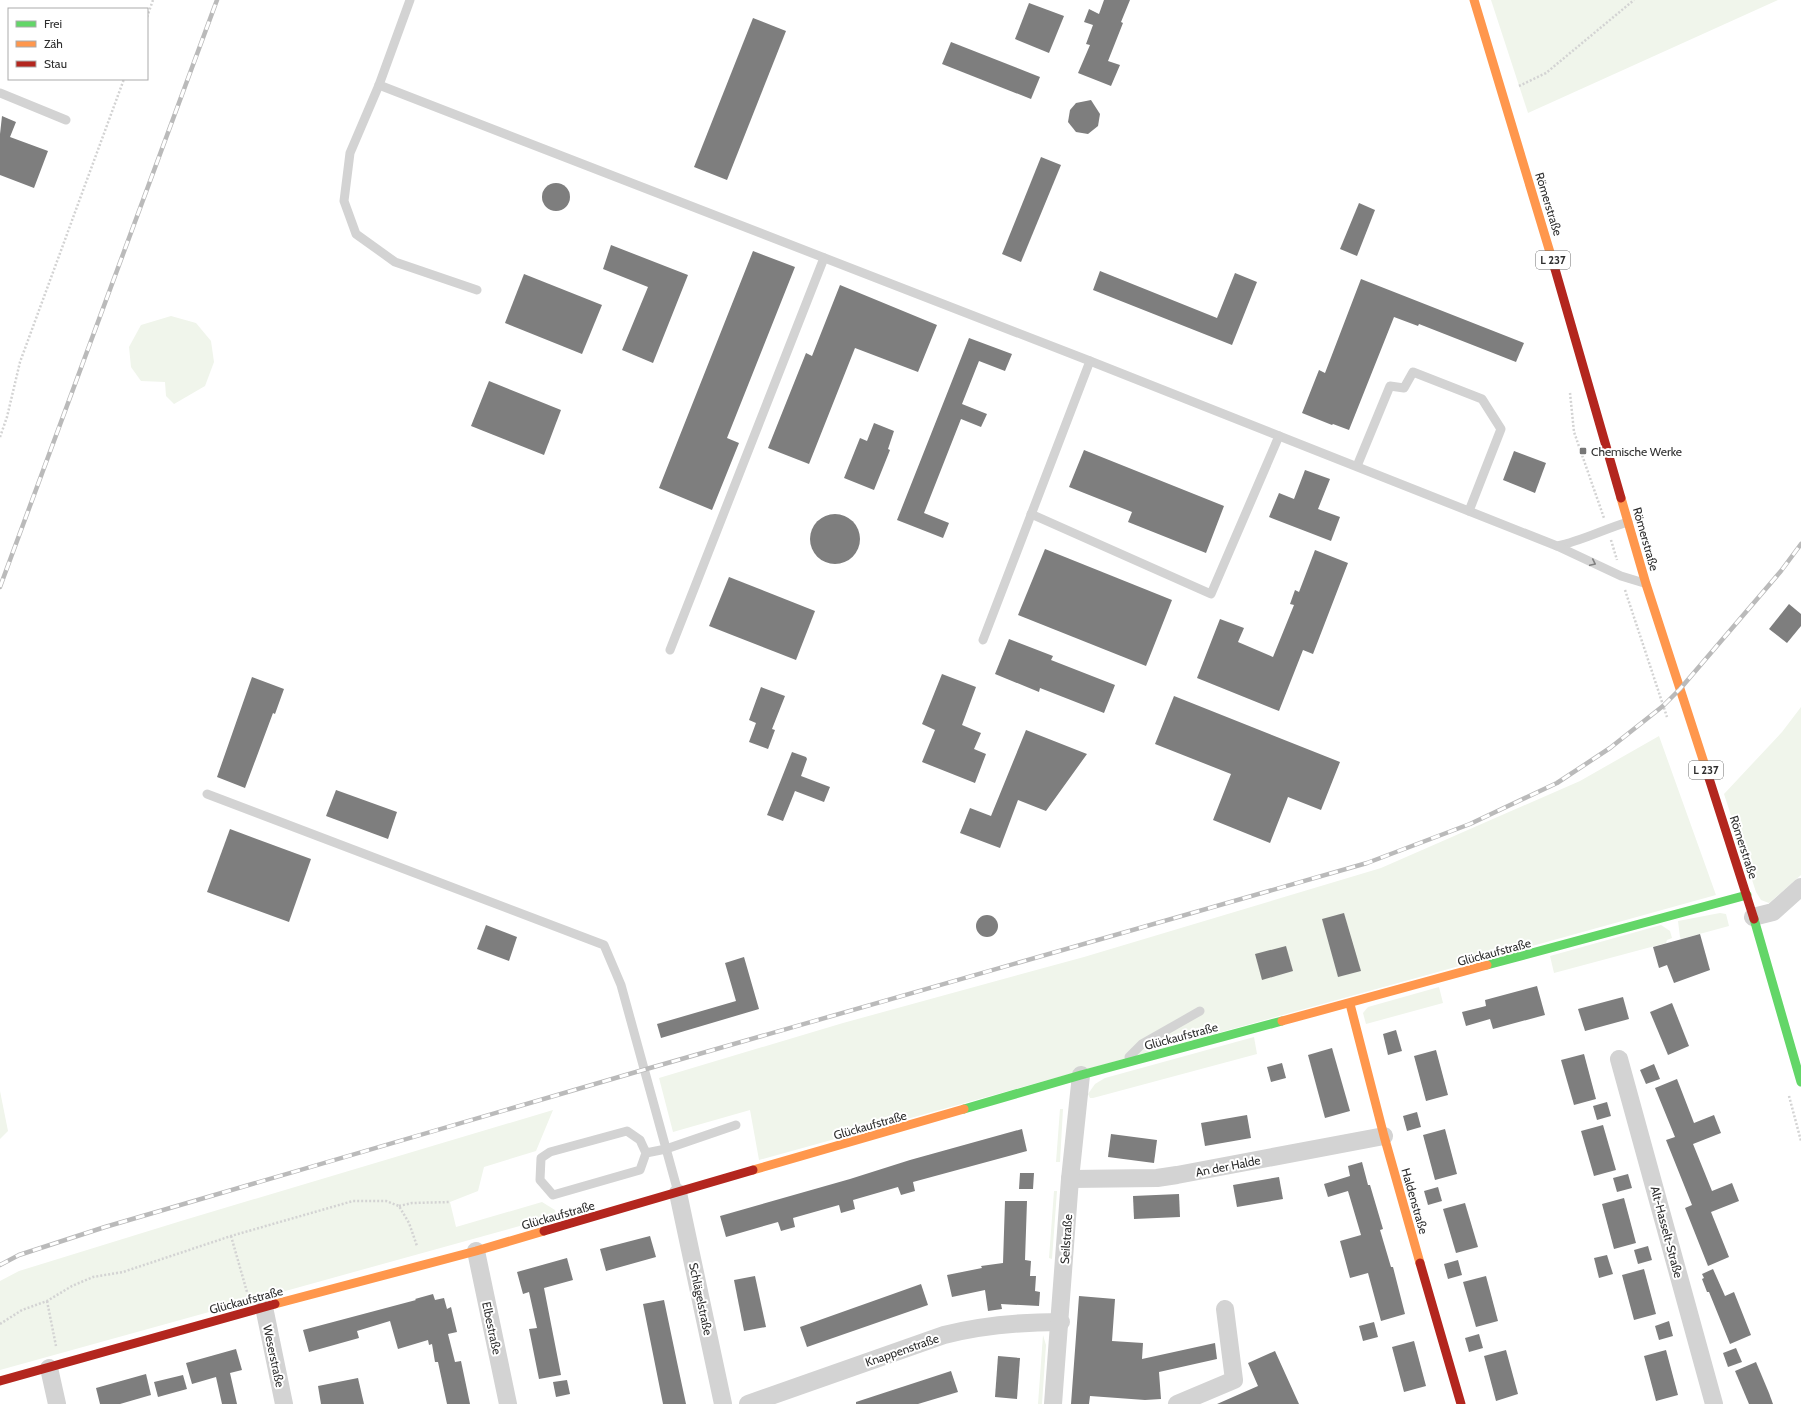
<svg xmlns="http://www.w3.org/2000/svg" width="1801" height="1404" font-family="Cabin,sans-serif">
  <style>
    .green { fill: #f0f5eb }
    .building { fill: #7e7e7e }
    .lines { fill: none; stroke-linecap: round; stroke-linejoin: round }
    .path { stroke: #d3d3d3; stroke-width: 2.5; stroke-dasharray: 2 2; stroke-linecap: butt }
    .lane { stroke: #d3d3d3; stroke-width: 9 }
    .street { stroke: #d3d3d3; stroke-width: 18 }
    .fast { stroke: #63d668; stroke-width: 9 }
    .slow { stroke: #ff974d; stroke-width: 9 }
    .jam { stroke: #b3261e; stroke-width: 9 }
    .rail-casing { stroke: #bababa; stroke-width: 4.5 }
    .rail { stroke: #fff; stroke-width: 3; stroke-dasharray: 9; stroke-linecap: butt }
    .oneway { stroke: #808080 }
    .poi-dot { fill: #777; stroke: #fff; stroke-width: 1.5 }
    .labels { text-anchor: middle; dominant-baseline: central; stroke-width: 4; stroke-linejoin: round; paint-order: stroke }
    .shield { fill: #fff; stroke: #6d6d6d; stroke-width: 1 }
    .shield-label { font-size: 11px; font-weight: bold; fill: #2e2e2e }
    .street-label { font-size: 12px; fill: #2e2e2e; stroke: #fff }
    .poi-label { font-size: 12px; fill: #2e2e2e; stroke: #fff; text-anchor: start }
  </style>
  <rect width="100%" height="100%" fill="#fff"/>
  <g class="green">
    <path d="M1491,0H1778L1528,113Z"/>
    <path d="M171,316L196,323L211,341L214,362L205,386L174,404L166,396L165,382L141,381L131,367L129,347L141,325Z"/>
    <path d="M1801,707V875L1769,903L1761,900L1756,892L1724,794L1782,732Z"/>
    <path d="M1659,736L1716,895L759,1160L750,1110L673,1132L659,1078L843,1023L1084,957L1381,868L1580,781Z"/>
    <path d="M1720,913L1726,914L1729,926L1681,939L1680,937L1678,921Z"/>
    <path d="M1661,925L1670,931L1672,938L1667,940L1666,943L1554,973L1550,956Z"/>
    <path d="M1439,987L1443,1003L1366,1024L1363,1013L1368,1007Z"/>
    <path d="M1254,1037L1257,1054L1093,1098H1090L1088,1094L1095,1084L1105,1078Z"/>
    <path d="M0,1091L8,1131L0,1139Z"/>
    <path d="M1060,1109H1063L1060,1162H1056Z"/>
    <path d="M553,1110L536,1151L484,1167L478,1191L450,1202L456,1227L542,1202L555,1210L556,1216L0,1370V1281L19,1271L181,1221Z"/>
    <path d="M1054,1191H1057L1052,1259L1049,1258Z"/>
    <path d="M1043,1335L1046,1345L1042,1404H1038Z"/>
  </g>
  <g class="building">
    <path d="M1104,0H1130L1121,22L1123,23L1108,61L1120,65L1111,86L1078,73L1090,45L1086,44L1093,25L1084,22L1089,9L1099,14Z"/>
    <path d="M1029,3L1064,16L1049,53L1015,39Z"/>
    <path d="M753,18L786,31L727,180L694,167Z"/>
    <path d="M951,42L1040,77L1031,99L942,64Z"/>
    <path d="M1091,100L1100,114L1098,126L1088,134L1076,132L1068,122L1070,110L1076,103Z"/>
    <path d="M2,116L16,122L10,137L48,151L34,188L0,175V134Z"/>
    <path d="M1041,157L1061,165L1021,262L1002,254Z"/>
    <circle cx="556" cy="197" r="14"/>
    <path d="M1359,203L1375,210L1357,256L1340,249Z"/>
    <path d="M611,245L688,275L653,363L622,350L648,287L603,269Z"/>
    <path d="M753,251L795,267L727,438L739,443L712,510L659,488Z"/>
    <path d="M1100,271L1217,318L1235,273L1257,282L1232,345L1093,290Z"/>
    <path d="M524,274L602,305L582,354L505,323Z"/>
    <path d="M1361,279L1524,343L1516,362L1419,324L1418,326L1394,317L1349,430L1333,424L1332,425L1302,413L1319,370L1325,373Z"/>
    <path d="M840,285L937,325L918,372L855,348L809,464L768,448L806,353L812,356Z"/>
    <path d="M969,338L1012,354L1005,371L979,361L962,404L987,414L981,427L961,419L924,513L949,523L943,538L897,520Z"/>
    <path d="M489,381L561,410L544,455L471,426Z"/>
    <path d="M874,423L894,431L888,449L890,450L874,490L844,478L860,438L867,441Z"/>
    <path d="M1084,450L1224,506L1206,553L1128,522L1132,512L1069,487Z"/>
    <path d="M1514,451L1546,463L1535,493L1503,480Z"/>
    <path d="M1305,470L1330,479L1318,509L1340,517L1331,541L1269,517L1279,493L1294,499Z"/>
    <circle cx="835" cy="539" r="25"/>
    <path d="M1045,549L1172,600L1146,666L1018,615Z"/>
    <path d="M1315,550L1348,563L1313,654L1303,650L1279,711L1197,678L1220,619L1244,628L1238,642L1273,657L1294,605L1290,604L1295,590L1299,592Z"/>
    <path d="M729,577L815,611L796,660L709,626Z"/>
    <path d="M1789,604L1801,614V626L1787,643L1769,629Z"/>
    <path d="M1009,639L1053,656L1051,660L1115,685L1104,713L1040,688L1039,692L995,674Z"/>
    <path d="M942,674L976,687L962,725L981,733L974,749L986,754L975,783L922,762L935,730L922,724Z"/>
    <path d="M252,677L284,689L275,714L273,713L245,788L217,777Z"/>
    <path d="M761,687L785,696L772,729L775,730L768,749L749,742L756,723L749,720Z"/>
    <path d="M1174,696L1340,762L1321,810L1288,797L1270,843L1213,820L1231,774L1155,744Z"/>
    <path d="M1026,730L1087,754L1046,811L1018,800L1000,848L960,833L970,808L991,816Z"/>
    <path d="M792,752L806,757L807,759L801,776L830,787L824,802L795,791L783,821L767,815Z"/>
    <path d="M336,790L397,812L388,839L326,816Z"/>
    <path d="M230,829L311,859L289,922L207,892Z"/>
    <path d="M1344,913L1361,971L1338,977L1322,919Z"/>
    <circle cx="987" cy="926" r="11"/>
    <path d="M486,925L517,937L509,961L477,949Z"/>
    <path d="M1700,934L1710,970L1674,983L1667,965L1659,968L1653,947Z"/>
    <path d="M1286,946L1293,971L1262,980L1255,954Z"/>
    <path d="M744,957L759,1009L661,1038L657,1024L736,1001L725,963Z"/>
    <path d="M1537,986L1545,1015L1493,1029L1490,1019L1466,1026L1462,1012L1486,1006L1485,1000Z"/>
    <path d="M1623,997L1629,1019L1585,1031L1578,1009Z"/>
    <path d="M1672,1003L1689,1046L1668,1055L1650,1012Z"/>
    <path d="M1396,1030L1402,1051L1388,1055L1383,1034Z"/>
    <path d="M1332,1048L1350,1111L1325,1118L1308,1055Z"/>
    <path d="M1436,1050L1448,1095L1426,1101L1414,1056Z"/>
    <path d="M1584,1054L1596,1099L1574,1105L1561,1060Z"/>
    <path d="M1282,1063L1286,1078L1271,1082L1267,1067Z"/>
    <path d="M1654,1064L1660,1079L1646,1084L1640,1070Z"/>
    <path d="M1677,1079L1694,1123L1714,1115L1721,1133L1693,1144L1712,1191L1732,1183L1739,1201L1711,1212L1729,1257L1708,1266L1685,1208L1692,1205L1666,1140L1675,1137L1655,1088Z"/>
    <path d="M1607,1102L1611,1116L1597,1120L1593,1106Z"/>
    <path d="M1417,1112L1421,1127L1407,1131L1403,1116Z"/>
    <path d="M1247,1115L1251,1138L1205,1146L1201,1123Z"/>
    <path d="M1603,1125L1616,1170L1594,1176L1581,1131Z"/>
    <path d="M1022,1129L1027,1151L913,1182L915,1191L901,1195L898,1187L853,1200L855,1209L841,1213L839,1205L793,1218L795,1227L781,1231L778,1222L726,1237L720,1216L850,1179L910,1160Z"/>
    <path d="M1445,1129L1457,1174L1435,1180L1423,1135Z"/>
    <path d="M1111,1134L1157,1140L1154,1163L1108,1157Z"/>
    <path d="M1362,1162L1368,1185H1370L1383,1229L1380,1230L1391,1267H1393L1405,1314L1381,1321L1368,1273L1350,1278L1340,1241L1361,1235L1348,1191L1328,1197L1324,1184L1350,1176L1348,1166Z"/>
    <path d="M1020,1173H1034L1033,1189H1019Z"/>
    <path d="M1628,1174L1632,1188L1617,1192L1613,1178Z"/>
    <path d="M1279,1177L1283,1199L1237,1207L1233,1185Z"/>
    <path d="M1438,1187L1442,1201L1428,1205L1424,1191Z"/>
    <path d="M1179,1194L1180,1217L1134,1219L1133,1196Z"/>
    <path d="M1624,1198L1636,1243L1614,1249L1602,1204Z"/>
    <path d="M1005,1201H1027L1025,1260L1031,1261L1030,1276H1036L1035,1291L1040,1292L1039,1306L1001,1304L1002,1309L988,1311L985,1290L952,1297L947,1275L982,1268L981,1266L1003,1263Z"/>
    <path d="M1465,1203L1478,1247L1456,1253L1443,1209Z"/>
    <path d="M650,1236L656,1257L606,1271L600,1249Z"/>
    <path d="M1648,1246L1652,1260L1638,1264L1634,1250Z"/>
    <path d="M1607,1255L1613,1274L1599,1278L1594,1258Z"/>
    <path d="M567,1258L573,1280L544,1288L561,1375L539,1379L529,1329L537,1328L529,1292L523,1294L517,1272Z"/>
    <path d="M1458,1260L1462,1275L1448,1279L1444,1264Z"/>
    <path d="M1644,1269L1656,1314L1634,1320L1622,1275Z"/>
    <path d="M1713,1269L1725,1296L1734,1292L1751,1335L1730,1344L1709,1292H1707L1702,1279L1704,1278L1702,1274Z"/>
    <path d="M755,1276L766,1327L744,1331L734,1280Z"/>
    <path d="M1486,1276L1498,1321L1476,1327L1463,1282Z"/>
    <path d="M921,1284L928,1305L807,1347L800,1327Z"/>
    <path d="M433,1294L435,1300L444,1298L447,1309L451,1307L457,1332L448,1334L455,1362L461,1361L470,1404H447L438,1362H435L432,1344L429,1345L428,1340L398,1349L390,1321L357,1331L359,1338L309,1352L303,1330L416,1300L415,1299Z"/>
    <path d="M1079,1296L1115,1299L1112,1341L1143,1343L1142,1359L1215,1343L1217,1359L1159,1372L1161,1399L1145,1400L1090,1396L1089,1404H1071Z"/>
    <path d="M664,1300L677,1362L686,1404H663L643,1304Z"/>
    <path d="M1669,1321L1673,1336L1659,1340L1655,1326Z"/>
    <path d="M1374,1322L1378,1337L1363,1341L1359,1326Z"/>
    <path d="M1479,1334L1483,1348L1469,1352L1465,1338Z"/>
    <path d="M1414,1341L1426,1386L1404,1392L1392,1347Z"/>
    <path d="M1736,1348L1742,1362L1728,1367L1723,1353Z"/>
    <path d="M236,1349L242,1370L230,1373L237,1404H222L216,1377L192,1384L186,1363Z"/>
    <path d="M1506,1350L1518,1394L1496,1401L1484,1356Z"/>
    <path d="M1666,1350L1678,1395L1656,1401L1644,1356Z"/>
    <path d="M1275,1351L1299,1404H1217L1258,1386L1248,1363Z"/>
    <path d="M998,1356L1020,1358L1017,1399L995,1397Z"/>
    <path d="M1756,1362L1769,1393L1773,1404H1749L1735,1371Z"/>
    <path d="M951,1371L958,1392L918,1404H856V1402Z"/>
    <path d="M146,1374L151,1395L120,1404H100L96,1388Z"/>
    <path d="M183,1375L187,1389L158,1397L154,1382Z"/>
    <path d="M358,1378L364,1404H321L318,1386Z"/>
    <path d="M567,1380L570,1394L556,1397L553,1382Z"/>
  </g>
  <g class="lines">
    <g class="path">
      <path d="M147,17L153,0"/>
      <path d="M1519,86L1546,73L1634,0"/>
      <path d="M1570,393L1574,432L1604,518"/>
      <path d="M0,437L7,417L20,362L124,79"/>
      <path d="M1611,540L1617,560"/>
      <path d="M1625,590L1667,717"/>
      <path d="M1789,1096L1801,1141"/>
      <path d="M399,1206L412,1203L450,1202"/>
      <path d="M231,1236L247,1292"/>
      <path d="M47,1301L56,1346"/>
      <path d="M0,1324L22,1310L47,1301L72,1286L93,1277L123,1272L231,1236L353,1201H386L399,1206L409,1223L417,1246"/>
    </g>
    <g class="lane">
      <path d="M410,0L379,85L350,153L344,201L356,234L395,262L477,290"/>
      <path d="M379,85L1090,361L1557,546C1582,541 1604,529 1628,522"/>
      <path d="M0,93L66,120"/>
      <path d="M1357,466L1390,386L1404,388L1413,372L1482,399L1501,429L1469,511"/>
      <path d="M1031,514L1211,594L1279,436"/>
      <path d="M1557,546L1621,576L1644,583"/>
      <path d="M983,640L1090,361"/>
      <path d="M670,650L824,258"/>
      <path d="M207,794L604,945L621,985L678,1192"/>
      <path d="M1129,1057L1142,1044L1200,1011"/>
      <path d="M646,1153L640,1140L627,1131L550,1152L541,1158L540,1180L553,1195L640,1170L646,1153L666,1149L736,1125"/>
    </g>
    <g class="street">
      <path d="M1753,917L1773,912L1801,887"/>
      <path d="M1619,1059L1714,1404"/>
      <path d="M1070,1179L1157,1178L1177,1175L1384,1136"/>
      <path d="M678,1193L723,1404"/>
      <path d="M476,1251L508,1404"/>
      <path d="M264,1307L284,1404"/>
      <path d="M49,1368L57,1404"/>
      <path d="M748,1404L944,1335C983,1325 1020,1322 1061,1322"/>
      <path d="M1053,1404L1070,1179L1081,1075"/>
      <path d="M1177,1404L1234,1380L1225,1309"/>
    </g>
    <g class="fast">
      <path d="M1754,919L1801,1082"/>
      <path d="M1487,965L1747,895"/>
      <path d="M964,1109L1081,1075L1282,1021"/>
    </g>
    <g class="slow">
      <path d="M1474,0L1555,269"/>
      <path d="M1621,498L1646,584L1707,772"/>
      <path d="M1350,1004L1384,1136L1420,1263"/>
      <path d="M1282,1021L1487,965"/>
      <path d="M753,1170L964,1109"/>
      <path d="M275,1304L476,1251L544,1231"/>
    </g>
    <g class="jam">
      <path d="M1555,269L1621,498"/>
      <path d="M1707,772L1754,919"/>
      <path d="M544,1231L753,1170"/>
      <path d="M1420,1263L1461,1404"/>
      <path d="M0,1381L275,1304"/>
    </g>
    <defs>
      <g id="rail">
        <path d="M0,587L217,0"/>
        <path d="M0,1265L19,1255L105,1227L636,1072L1367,863L1470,824L1557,783L1610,748L1663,706L1680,689L1781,571L1801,544"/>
      </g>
    </defs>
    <use href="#rail" class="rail-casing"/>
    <use href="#rail" class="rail"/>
  </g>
  <defs><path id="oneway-chevron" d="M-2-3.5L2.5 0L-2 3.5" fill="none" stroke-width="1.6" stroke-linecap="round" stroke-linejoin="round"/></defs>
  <use class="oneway" href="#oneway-chevron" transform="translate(1593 563) rotate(25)"/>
  <rect class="poi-dot" x="1579" y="447" width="8" height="8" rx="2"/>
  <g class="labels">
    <g class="shield">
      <rect x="1536" y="251" width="34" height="18" rx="3"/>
      <rect x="1689" y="761" width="34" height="18" rx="3"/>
    </g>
    <g class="shield-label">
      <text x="1553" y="260">L 237</text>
      <text x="1706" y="770">L 237</text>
    </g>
    <g class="street-label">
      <text transform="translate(1549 204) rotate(73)">Römerstraße</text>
      <text transform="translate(1646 539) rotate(74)">Römerstraße</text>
      <text transform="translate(1744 847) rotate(72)">Römerstraße</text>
      <text transform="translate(1494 952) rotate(-15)">Glückaufstraße</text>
      <text transform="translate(1181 1036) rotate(-15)">Glückaufstraße</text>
      <text transform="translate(870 1125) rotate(-16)">Glückaufstraße</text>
      <text transform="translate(1228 1166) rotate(-11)">An der Halde</text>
      <text transform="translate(1415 1201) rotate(74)">Haldenstraße</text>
      <text transform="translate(558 1215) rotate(-16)">Glückaufstraße</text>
      <text transform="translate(1667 1232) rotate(75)">Alt-Hasselt-Straße</text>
      <text transform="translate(1066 1239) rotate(-86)">Seilstraße</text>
      <text transform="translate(701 1299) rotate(78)">Schlägelstraße</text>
      <text transform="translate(246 1300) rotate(-15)">Glückaufstraße</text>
      <text transform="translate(492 1328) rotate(78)">Elbestraße</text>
      <text transform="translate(902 1350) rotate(-19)">Knappenstraße</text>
      <text transform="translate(274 1356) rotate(78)">Weserstraße</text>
    </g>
    <g class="poi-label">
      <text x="1591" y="451">Chemische Werke</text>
    </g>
  </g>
  <rect x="8" y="8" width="140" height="72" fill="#ffffff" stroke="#ababab"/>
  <rect x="16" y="21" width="20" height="6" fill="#63d668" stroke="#ababab"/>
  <text x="44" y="28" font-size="12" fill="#2e2e2e">Frei</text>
  <rect x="16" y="41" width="20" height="6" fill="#ff974d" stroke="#ababab"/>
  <text x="44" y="48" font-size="12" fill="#2e2e2e">Zäh</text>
  <rect x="16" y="61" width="20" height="6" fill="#b3261e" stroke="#ababab"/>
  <text x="44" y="68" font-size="12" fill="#2e2e2e">Stau</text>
</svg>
